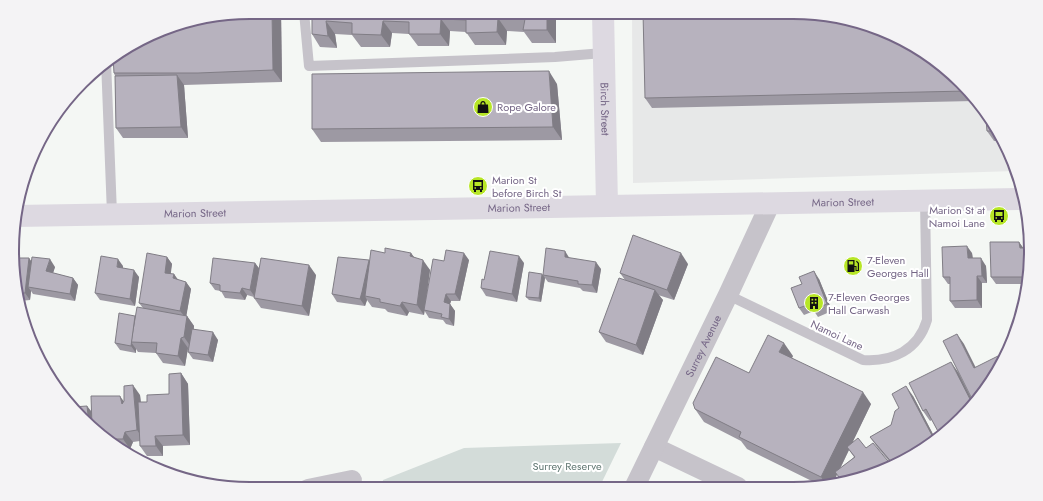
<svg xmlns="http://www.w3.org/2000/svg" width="1043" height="501" font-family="Jost,sans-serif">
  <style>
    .built { fill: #e7e8e8 }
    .green { fill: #d3dcd9 }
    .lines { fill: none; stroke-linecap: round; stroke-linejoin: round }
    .lane { stroke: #c6c3ca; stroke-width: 10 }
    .street { stroke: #c6c3ca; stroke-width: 20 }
    .secondary { stroke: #ddd9e1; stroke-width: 22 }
    .wall { fill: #9d99a3; fill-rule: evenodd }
    .shaded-wall { fill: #807d85 }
    .building { fill: #b7b2be; stroke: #807d85 }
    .labels { text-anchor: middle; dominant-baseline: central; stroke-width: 4; stroke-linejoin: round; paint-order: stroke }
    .poi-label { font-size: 11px; fill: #756686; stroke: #fff; text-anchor: start }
    .street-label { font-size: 11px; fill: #756686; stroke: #fff }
    .park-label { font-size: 11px; fill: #617873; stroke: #fff }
    .rim { fill: none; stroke: #756686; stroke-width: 2 }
  </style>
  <rect width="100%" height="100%" fill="#f4f7f4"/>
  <path class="built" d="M632,12H793L961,82L1013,159L1015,171L633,183Z"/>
  <path class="green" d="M621,443L599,488L382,489L383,480L464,448Z"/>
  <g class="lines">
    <g class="lane">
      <path d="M304,12L309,66L555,57L603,53"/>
      <path d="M106,61L112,214"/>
      <path d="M728,295L863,360C893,362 918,350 927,320L925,201"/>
    </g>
    <g class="street">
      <path d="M654,447L738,487"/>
      <path id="s1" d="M634,488L728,295L770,204"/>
      <path d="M308,489L352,480"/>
    </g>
    <g class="secondary">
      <path id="s2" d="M603,12L607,206"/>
      <path id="s3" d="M16,216L1021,199"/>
    </g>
  </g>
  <g class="wall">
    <path d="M250,12H281L282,82L184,85L188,138H123L116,128L115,76L114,73Z"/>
    <path d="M312,12H556V43H532L524,32L507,31L506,45H475L466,32L450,31L449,46H418L409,34L392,33L390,47H361L352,35L335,34L337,48L320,47L312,34Z"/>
    <path d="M961,82L974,101L652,108L645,98Z"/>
    <path d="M557,84L562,140L321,142L312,129Z"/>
    <path d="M986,119L1001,141H994L987,131Z"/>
    <path d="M1019,242L1023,248L1031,251L1024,284H996L991,277Z"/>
    <path d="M385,253H411L414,257L430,270L424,315L409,312L407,316L388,312L385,309L372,307L367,300L365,306L337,302L332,294L370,262Z"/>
    <path d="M972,253L973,258L986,266L987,283H982V308H955L950,301V284H948L943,277Z"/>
    <path d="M167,257L172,264L170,274H174L177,280L186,282L191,289L186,316H187L194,326V329L218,340L213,362L193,359L188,352L189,348H188L185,366L163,363L156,353L138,352L136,349V353L120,350L115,343L135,316L143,308L139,303Z"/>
    <path d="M29,258L31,262L55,267L53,273L73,278L78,285L75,301L33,294L31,291L30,300L20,301L14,282Z"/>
    <path d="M570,258L601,269L597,293L583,291L580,288L548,282L545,278L541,302L529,300L526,297L543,275Z"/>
    <path d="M469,260L460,301H451L450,304L455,311L454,326L446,324L443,320L429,318L424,310L444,261Z"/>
    <path d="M255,263L259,268L316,275L309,316L261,308L254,298V297L247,295L245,300L225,298L221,291L215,290L210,283Z"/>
    <path d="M524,263L517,302L486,296L481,288L484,280Z"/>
    <path d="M688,264L674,300L658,295L663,300L643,355L606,342L599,332L625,280L620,273Z"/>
    <path d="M123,266V268L139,277L135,306L100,300L95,293Z"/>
    <path d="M819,279L832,311L818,317L814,311L804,315L799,308Z"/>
    <path d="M793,356L792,358L871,404L852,443L884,471L842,482L837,474L832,485L824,487L747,449L741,441L704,422L695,409L749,373ZM849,450L854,457L840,469Z"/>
    <path d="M958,372L974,404L941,437L932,420L930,421L923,411Z"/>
    <path d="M181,373L188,384L190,445L163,446V456H147L140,446V441L133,442L130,449H127L82,419L87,406L92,412L124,401L140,395L141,402H147L169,394Z"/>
    <path d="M913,396L936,440L893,466L877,447L870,437L891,425L899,408Z"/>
  </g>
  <g class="shaded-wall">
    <path d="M272,12H281L282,82L273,70Z"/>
    <path d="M547,12H556V43L547,30Z"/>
    <path d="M498,18L507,31L506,45L497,32Z"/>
    <path d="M441,19L450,31L449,46L440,34Z"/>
    <path d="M326,21L335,34L337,48L328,36Z"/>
    <path d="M383,21L392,33L390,47L381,35Z"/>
    <path d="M549,71L557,84L562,140L553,127Z"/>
    <path d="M177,75L184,85L188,138L181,127Z"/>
    <path d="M1019,242L1024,249L1020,248Z"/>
    <path d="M967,246L972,253L973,265L968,258Z"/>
    <path d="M565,251L570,259L565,257Z"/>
    <path d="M411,253L418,263L410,256Z"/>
    <path d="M464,253L469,260L460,301L455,294Z"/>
    <path d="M681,253L688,264L674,300L667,290Z"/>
    <path d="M519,256L524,263L517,302L512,294Z"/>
    <path d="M167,257L172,264L170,280L165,273Z"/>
    <path d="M29,258L34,265L28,287L31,291L30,300L25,293Z"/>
    <path d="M981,258L986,266L987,283L982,276Z"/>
    <path d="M50,259L55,267L51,279L46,271Z"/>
    <path d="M118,259L123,266L122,274L117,267Z"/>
    <path d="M369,260L374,267L365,296L367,300L365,306L360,299Z"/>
    <path d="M423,260L430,270L424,315L417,305Z"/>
    <path d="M596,262L601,269L597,293L592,285Z"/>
    <path d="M255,263L260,270L255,297L250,290Z"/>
    <path d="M309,265L316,275L309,316L302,306Z"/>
    <path d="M134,270L139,277L135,306L130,299Z"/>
    <path d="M814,271L819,279L832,311L827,304Z"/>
    <path d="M174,274L179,281L173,278Z"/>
    <path d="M542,274L545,278L541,302L539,298Z"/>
    <path d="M977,276L982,283V308L977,300Z"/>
    <path d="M73,278L78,285L75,301L70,294Z"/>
    <path d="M186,282L191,289L186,318L180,311Z"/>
    <path d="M242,288L247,295L245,300L240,293Z"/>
    <path d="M655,290L663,300L643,355L636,345Z"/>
    <path d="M446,294L451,301L450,304L455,311L454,326L449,319L444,302Z"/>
    <path d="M402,302L409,312L407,316L400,306Z"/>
    <path d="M187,316L194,326L191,347L184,337Z"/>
    <path d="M213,332L218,340L213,362L208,355Z"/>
    <path d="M957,334L964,344L981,378L974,368Z"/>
    <path d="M181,338L188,348L185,366L178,356Z"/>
    <path d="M131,342L136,349V353L131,346Z"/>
    <path d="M784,343L793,356L788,364L779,352Z"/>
    <path d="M951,362L958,372L974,404L973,405Z"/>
    <path d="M181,373L188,384L190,445L183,435Z"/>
    <path d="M133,385L140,395L144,440L137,430Z"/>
    <path d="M906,386L913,396L936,440L935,441Z"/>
    <path d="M863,392L871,404L832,485L827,486L821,477Z"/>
    <path d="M120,396L127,406L122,404Z"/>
    <path d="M87,406L92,413L94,427L89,424Z"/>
    <path d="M125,432L133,442L130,449L123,439Z"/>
    <path d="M155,436L163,446V456L156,446Z"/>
  </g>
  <g class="building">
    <path d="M250,12H272L273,70L198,73H114L113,57L174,25Z"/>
    <path d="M312,12H547V30H523L525,19L498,18L497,32L466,33V20L441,19L440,34H409V22L383,21L381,35L352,34V23L326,21L328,36L312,34Z"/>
    <path d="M643,12H793L884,30L961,82L967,91L645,98Z"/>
    <path d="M549,71L553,127L312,129V74Z"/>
    <path d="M177,75L181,127L116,128L115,76Z"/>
    <path d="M986,119L994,131H987Z"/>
    <path d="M633,235L681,253L667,290L620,273Z"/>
    <path d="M990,242H1019L1020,248H1030L1031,251L1026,277H991Z"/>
    <path d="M967,246L968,258H981L982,276H977V300L950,301V277H943L942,247Z"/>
    <path d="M385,248L411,253L410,256L423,260L417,305L402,302L400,306L380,302V299L365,296L371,250L385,253Z"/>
    <path d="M546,248L565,251V257L596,262L592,285L578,284V281L543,275Z"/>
    <path d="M446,250L464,253L455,294H446L444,302L450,304L449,319L441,317L442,314L424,310L433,259L444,261Z"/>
    <path d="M490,251L519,256L512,294L481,288L482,279L484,280Z"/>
    <path d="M147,253L167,257L165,273L174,274L173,278L186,282L180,311L139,303Z"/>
    <path d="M101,256L118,259L117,267L134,270L130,299L95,293Z"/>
    <path d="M32,257L50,259L46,271L73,278L70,294L28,287Z"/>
    <path d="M338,257L369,260L362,292L360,299L332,294Z"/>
    <path d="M15,258H29L25,293H18L14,282Z"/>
    <path d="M213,258L255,263L250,290L242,288L240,293L220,291V285L210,283Z"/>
    <path d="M261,258L309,265L302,306L254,298Z"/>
    <path d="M814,271L827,304L813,310L810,304L799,308L791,288L802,284L799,277Z"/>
    <path d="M529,272L542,274L539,298L526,297Z"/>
    <path d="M619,278L655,290L636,345L599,332Z"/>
    <path d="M137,307L187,316L184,337L181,338L178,356L156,353L157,343L131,342Z"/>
    <path d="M119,313L135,316L131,346L115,343Z"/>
    <path d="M192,329L213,332L208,355L188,352Z"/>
    <path d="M957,334L974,368L998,356L1001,362L982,396L974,403L943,341Z"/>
    <path d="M768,335L784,343L779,352L863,392L821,477L739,437L741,432L695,409L693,403L716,357L749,373Z"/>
    <path d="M951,362L973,405L970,407L958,414L960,418L941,437L926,409L923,411L909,383Z"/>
    <path d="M181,373L183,435L155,436L156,446H140L138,402H147V395L169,394V374Z"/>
    <path d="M133,385L137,430L125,432L123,439H112L92,426L91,396H120L122,404L124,401V386Z"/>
    <path d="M906,386L935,441L894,465L870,437L891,425L895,411L899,408L892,394Z"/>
    <path d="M87,406L89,424L82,419L73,407Z"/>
    <path d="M858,438L866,448L873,443L892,466L884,471L843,482L835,472L855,457L847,447Z"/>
  </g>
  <defs>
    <symbol id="shop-disc" viewBox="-11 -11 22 22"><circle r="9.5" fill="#b7e626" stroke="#fff"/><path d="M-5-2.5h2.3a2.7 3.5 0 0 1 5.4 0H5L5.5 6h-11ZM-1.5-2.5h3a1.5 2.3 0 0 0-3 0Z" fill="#111"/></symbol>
    <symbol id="bus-disc" viewBox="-11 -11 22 22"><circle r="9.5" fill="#b7e626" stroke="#fff"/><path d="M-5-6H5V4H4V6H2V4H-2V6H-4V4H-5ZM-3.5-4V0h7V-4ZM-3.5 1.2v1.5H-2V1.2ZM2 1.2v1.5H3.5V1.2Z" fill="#111"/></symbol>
    <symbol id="fuel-disc" viewBox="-11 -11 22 22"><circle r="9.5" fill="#b7e626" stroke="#fff"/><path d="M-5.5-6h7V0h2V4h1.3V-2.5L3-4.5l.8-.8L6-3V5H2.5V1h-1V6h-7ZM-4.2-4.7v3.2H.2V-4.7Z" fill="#111"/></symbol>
    <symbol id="building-disc" viewBox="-11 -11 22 22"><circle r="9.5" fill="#b7e626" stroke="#fff"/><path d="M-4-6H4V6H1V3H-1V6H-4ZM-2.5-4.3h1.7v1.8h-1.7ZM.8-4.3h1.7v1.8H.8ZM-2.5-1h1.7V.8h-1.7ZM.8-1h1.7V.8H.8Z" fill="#111"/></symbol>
  </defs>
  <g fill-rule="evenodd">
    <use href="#shop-disc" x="472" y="96" width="22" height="22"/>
    <use href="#bus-disc" x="467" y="175" width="22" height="22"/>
    <use href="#bus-disc" x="988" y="205" width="22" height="22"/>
    <use href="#fuel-disc" x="842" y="255" width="22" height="22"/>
    <use href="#building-disc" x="803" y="292" width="22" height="22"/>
  </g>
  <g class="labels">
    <g class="poi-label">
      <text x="497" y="107">Rope Galore</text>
      <text x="492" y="180">Marion St<tspan x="492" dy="13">before Birch St</tspan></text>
      <text x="985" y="210" text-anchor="end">Marion St at<tspan x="985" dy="13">Namoi Lane</tspan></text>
      <text x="867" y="260">7-Eleven<tspan x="867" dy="13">Georges Hall</tspan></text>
      <text x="828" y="297">7-Eleven Georges<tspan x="828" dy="13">Hall Carwash</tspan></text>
    </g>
    <g class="street-label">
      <text stroke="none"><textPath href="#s2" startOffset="97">Birch Street</textPath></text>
      <text stroke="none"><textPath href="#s3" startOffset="827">Marion Street</textPath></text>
      <text stroke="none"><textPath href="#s3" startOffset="503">Marion Street</textPath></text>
      <text stroke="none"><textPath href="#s3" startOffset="179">Marion Street</textPath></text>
      <text transform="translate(837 335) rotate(25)">Namoi Lane</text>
      <text stroke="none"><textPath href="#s1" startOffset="158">Surrey Avenue</textPath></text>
    </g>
    <g class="park-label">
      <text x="567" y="466">Surrey Reserve</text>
    </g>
  </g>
  <path d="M0 0H1043V501H0ZM250 19H793A231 231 0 0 1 1024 250V251A231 231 0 0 1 793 482H250A231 231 0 0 1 19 251V250A231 231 0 0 1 250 19Z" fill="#f4f3f5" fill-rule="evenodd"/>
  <path class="rim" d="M250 19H793A231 231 0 0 1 1024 250V251A231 231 0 0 1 793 482H250A231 231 0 0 1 19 251V250A231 231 0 0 1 250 19Z"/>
</svg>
